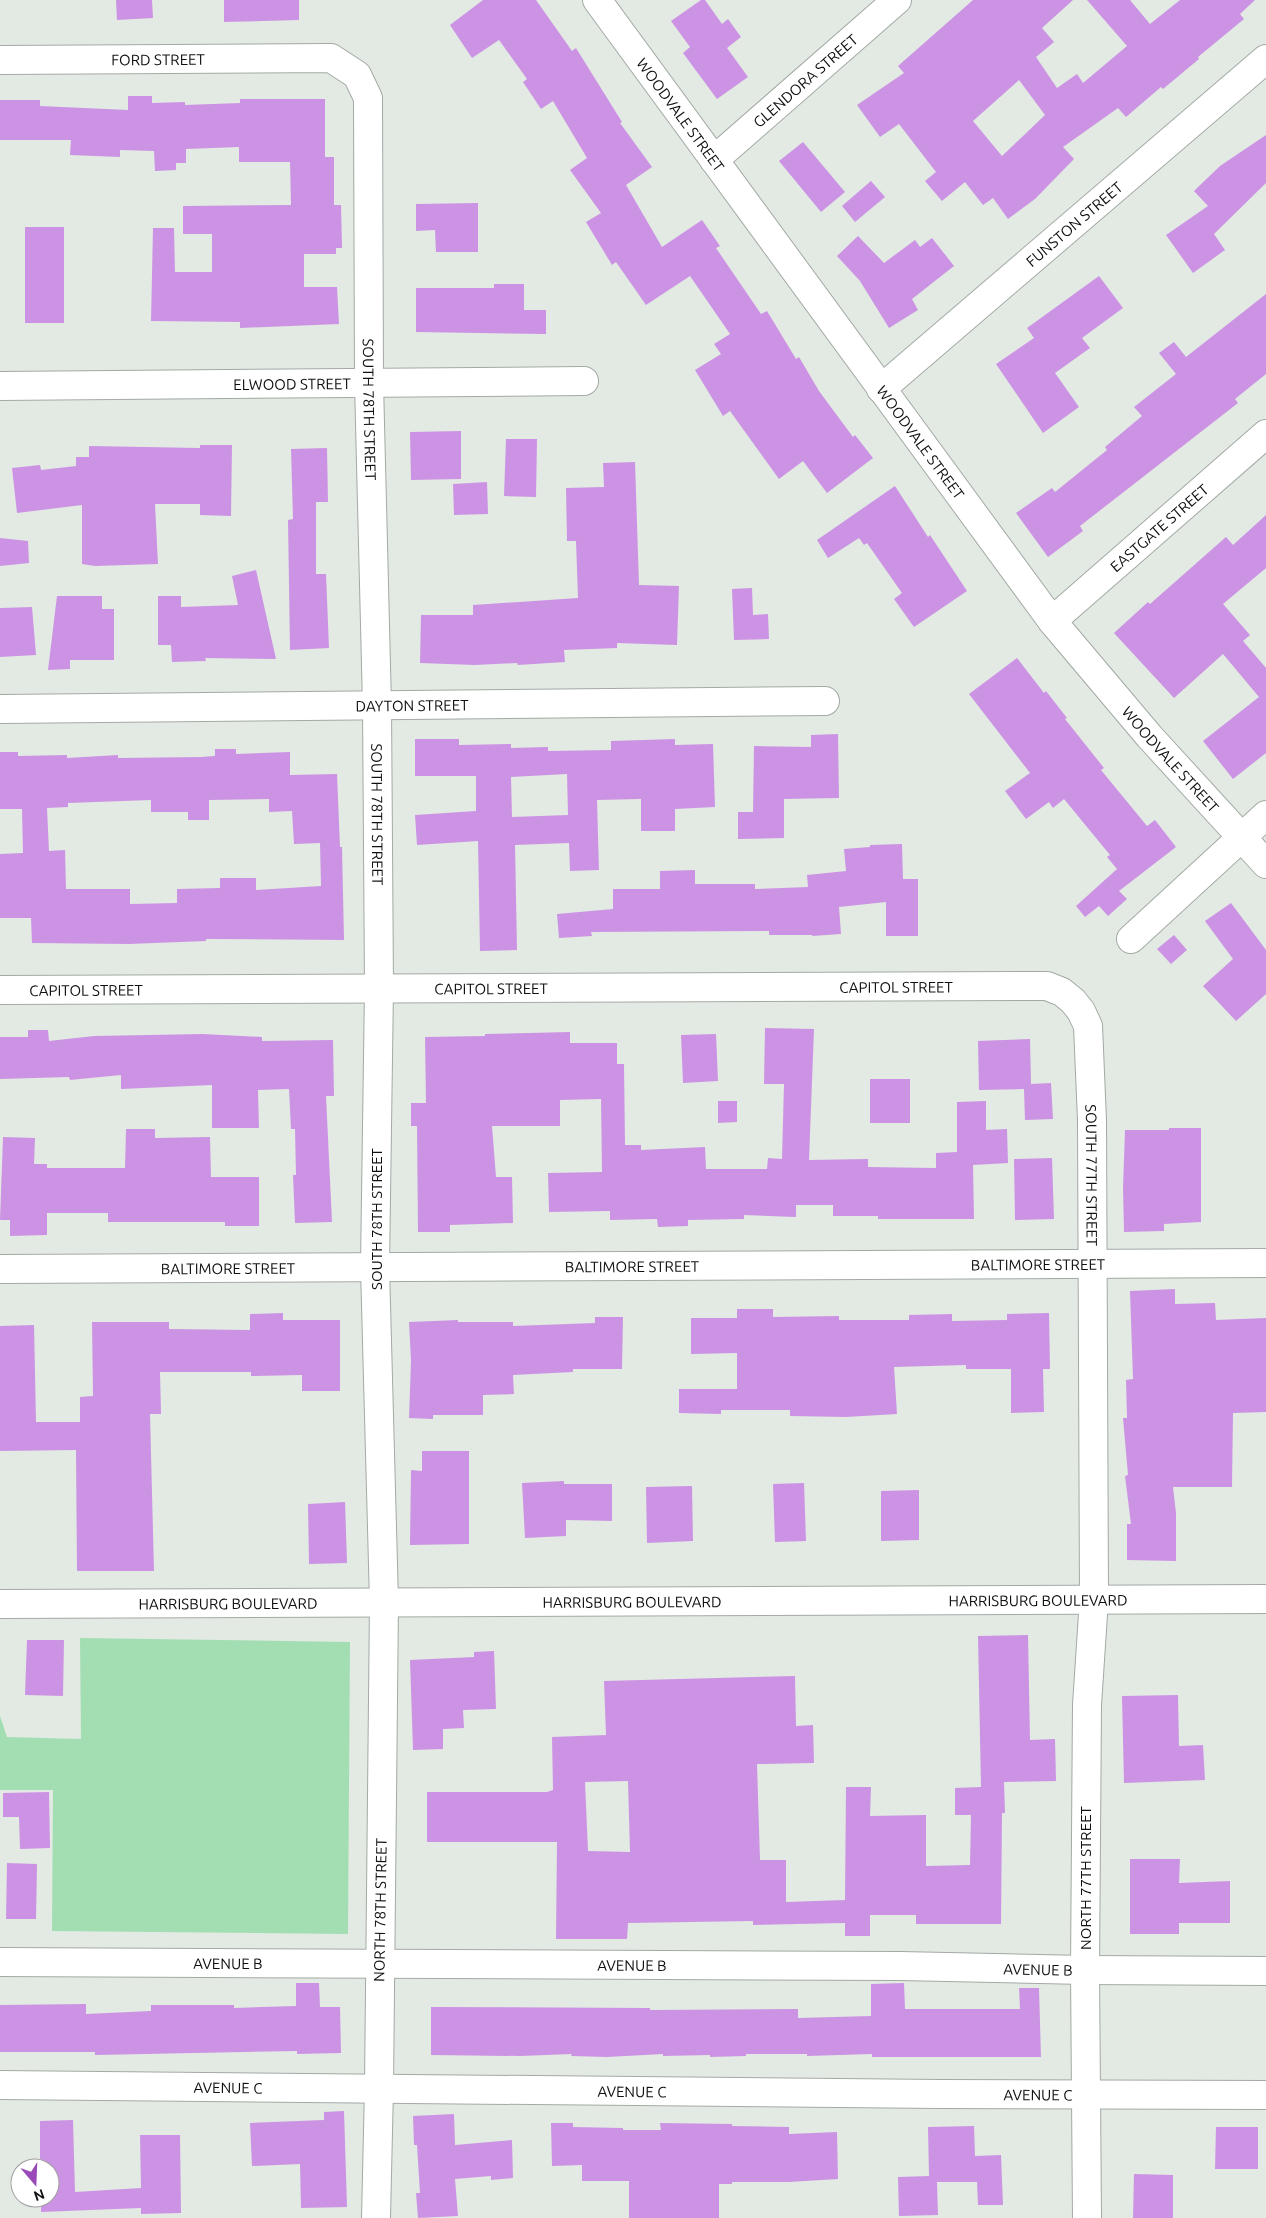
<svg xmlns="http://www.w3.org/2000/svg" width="1266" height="2218" font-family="Ubuntu,sans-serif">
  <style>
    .green { fill: #a3deb3 }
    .building { fill: #cc93e4; fill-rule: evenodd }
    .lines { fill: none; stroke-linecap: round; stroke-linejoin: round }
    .minor-casing { stroke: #a3aaa4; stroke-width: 30 }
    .major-casing { stroke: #a3aaa4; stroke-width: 30 }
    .minor { stroke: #fff; stroke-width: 28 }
    .major { stroke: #fff; stroke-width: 28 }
    .labels { text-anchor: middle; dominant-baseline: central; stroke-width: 4.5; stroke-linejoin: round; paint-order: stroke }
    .street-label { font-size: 15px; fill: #0e100e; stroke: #fff }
  </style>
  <rect width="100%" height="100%" fill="#e2eae3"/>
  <path class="green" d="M80,1638L350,1642L348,1934L52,1931L53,1790H0V1716L7,1737L81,1739Z"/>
  <g class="building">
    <path d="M116,0H152L153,18L117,20Z"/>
    <path d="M224,0H299V20L224,22Z"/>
    <path d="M483,0H536L572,51L576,48L622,122L620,123L652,167L626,185L662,247L702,220L720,246L716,248L761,314L767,311L796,359L799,357L819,391L853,437L855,435L873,458L827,493L803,461L779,479L730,411L723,416L695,370L721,354L714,344L730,334L690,276L646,305L616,262L612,265L586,222L601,213L570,170L587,158L553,101L541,109L523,82L527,79L499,40L472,58L450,25Z"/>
    <path d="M701,0H705L722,24L728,19L741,37L727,48L748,77L717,99L683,53L690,47L671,21Z"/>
    <path d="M973,0H1073L1042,28L1054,42L1036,57L1057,88L1077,74L1083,83L1127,46L1087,0H1130L1150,24L1180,0H1255L1240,14L1244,19L1198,57L1199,59L1163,89L1161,87L1126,117L1118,108L1063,147L1074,159L1035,199L1008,219L993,198L983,205L965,182L942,201L925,181L936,172L899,124L880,137L857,105L904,73L898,66ZM1019,80L1045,115L1002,156L973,121Z"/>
    <path d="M128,96H152V103L185,102V105L240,103V99H325V157H334V205H341L342,248H336V254H304V287H337L339,324L240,328V322L151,321L153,228H174L175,272H212V234H183V206L291,205L290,162H239V147L186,149V163H176V170L155,171L154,151L120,150V157L70,155L71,140H0V100H40V106L128,110Z"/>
    <path d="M1266,135V183L1214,234L1225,250L1193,273L1166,235L1208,206L1194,191L1220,166Z"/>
    <path d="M803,142L845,192L821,212L779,161Z"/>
    <path d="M871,181L885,197L855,222L842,206Z"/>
    <path d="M478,203V252H436L435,230L416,231V204Z"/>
    <rect x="25" y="227" width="39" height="96"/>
    <path d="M858,236L884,263L915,240L920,247L932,238L954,266L912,299L918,310L889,328L860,281L837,256Z"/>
    <path d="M1099,276L1123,308L1082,338L1090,348L1055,373L1079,407L1043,433L996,364L1034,338L1027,328Z"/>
    <path d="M494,284H524V310H546V334L416,332V288H494Z"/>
    <path d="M1266,294V374L1235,399L1238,403L1080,526L1083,531L1048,557L1016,513L1052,488L1055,492L1107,450L1105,447L1142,416L1134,407L1176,374L1159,353L1174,342L1186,357Z"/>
    <path d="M461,431V479L411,480L410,432Z"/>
    <path d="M506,439H537L536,497L504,496Z"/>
    <path d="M200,445H232L231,516L200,515V504H155L158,564L95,566L82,564V505L17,513L12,468L40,465L41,470L76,466V457H89V446L200,448Z"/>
    <path d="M327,448L328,502H316V574H326L329,648L290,650L288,520L293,519L291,449Z"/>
    <path d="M635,462L639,585L679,586L677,645L617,643V648L564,650L565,662L518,665L517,663L475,665L420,663L421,615H473V605L578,598L576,541H567L566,488L604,487L603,463Z"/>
    <path d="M487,482L488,514L454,515L453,484Z"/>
    <path d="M895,486L928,537L930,535L967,591L914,627L894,599L902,593L867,543L864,545L859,538L828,558L817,540Z"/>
    <path d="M1266,515V568L1223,604L1250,635L1243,641L1266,668V753L1233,779L1203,741L1259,697L1223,654L1174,698L1114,633L1148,602L1150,604L1226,537L1233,545Z"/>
    <path d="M0,538L28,541L29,563L0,566Z"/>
    <path d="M256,570L276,659L205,658L206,661L172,662L171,645H158V596H181V607L238,605L232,576Z"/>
    <path d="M752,588L753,615L768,614L769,639L734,640L732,589Z"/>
    <path d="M57,596H102V609H114V660H70V669L48,670Z"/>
    <path d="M32,607L36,655L0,657V608Z"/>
    <path d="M1017,658L1044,693L1046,691L1067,718L1065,719L1104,768L1101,770L1147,826L1155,820L1176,847L1119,891L1127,899L1108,916L1099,906L1085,917L1076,906L1117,869L1107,857L1110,855L1064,799L1053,808L1049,802L1026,819L1005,791L1030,773L969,694Z"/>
    <path d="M838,734L839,798L784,799V838L738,839V812H753L754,746L811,747V735Z"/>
    <path d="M415,739H459V745L511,744V748L548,747V751L611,750V741L675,739V745L713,744L715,807L675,809V831H641V799L597,800L599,870L570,871L569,843L515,845L517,950L480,951L478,841L417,845L415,815L476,811V776H415ZM567,774L568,815L512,817L511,777Z"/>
    <path d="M215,749H236V754L290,752V775L337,774L340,847H342L344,940L206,939V941L129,944L32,943L31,918H0V854L23,853L22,809H0V752H18V756L67,755V758L118,755V758L201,757L215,756ZM269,799V812L292,811L294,844L320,843L321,886L256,890V878H220V888L177,889V903L130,904V889H66L65,850L49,851L47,808L68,807V803L151,800V812H188V820H209V800Z"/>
    <path d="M902,844L903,879H918V936H886V902L839,907L841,934L812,936V935H769V931L591,932L592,936L559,938L557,914L613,909V889H660V871L695,870V884H755V889L808,887L807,875L846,871L844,849L870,847V845Z"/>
    <path d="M1231,903L1266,950V994L1236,1021L1203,986L1233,959L1205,921Z"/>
    <path d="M1174,935L1187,950L1171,964L1157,949Z"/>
    <path d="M765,1028L814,1029L809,1160L868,1159V1167L936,1168V1153L957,1152V1102L986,1101V1130L1007,1129L1008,1163L973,1165L974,1219H878V1216H833V1205H796V1217L744,1215V1219L688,1220V1226L658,1227L657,1219L610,1220V1211L549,1212L548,1173L602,1172L601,1099L560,1100V1126H492L496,1177H512L513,1223L450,1225V1232H418L417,1126H411V1103H426L425,1037L485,1036V1034L570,1032V1043H617V1064H624L625,1145H641V1150L705,1147L706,1169H767L768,1158L782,1159L784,1084H764Z"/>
    <path d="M28,1030H48L49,1041L94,1036L203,1034L262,1037V1041L333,1040L334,1096H326L332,1222L295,1223L293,1175H296L295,1129H291L289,1089L258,1090L259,1128H212V1085L121,1089V1075L70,1080L69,1077L0,1079V1037H28Z"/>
    <path d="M716,1034L718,1081L683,1083L681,1035Z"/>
    <path d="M1030,1039L1031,1084L1051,1083L1053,1119L1025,1120L1024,1089L979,1090L978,1041Z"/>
    <rect x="870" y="1079" width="40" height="44"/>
    <path d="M718,1101H737V1122L718,1123Z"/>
    <path d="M1169,1128H1201V1222L1164,1224V1231L1124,1232L1123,1188L1125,1130H1169Z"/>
    <path d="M126,1129H155V1138L210,1137L211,1177H259V1226H225V1222H108V1213H47V1235L10,1236V1220H0L3,1137L35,1138L34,1164H47V1168H125Z"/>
    <path d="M1052,1158L1054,1219L1015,1220L1014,1159Z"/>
    <path d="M1175,1289V1304L1215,1303L1216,1320L1266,1318V1412L1233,1413L1232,1487H1173L1176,1513V1561L1127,1560V1524H1131L1125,1476L1128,1475L1123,1418H1127L1126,1380L1133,1379L1130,1291Z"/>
    <path d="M737,1309H773V1317L839,1316V1320H909V1315L952,1314V1321L1007,1320V1314L1049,1313L1050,1369H1043L1044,1412L1011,1413V1369H966V1365L894,1367L897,1414L846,1417L790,1416V1410H721V1414L679,1413V1389H737V1353L691,1354V1318H737Z"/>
    <path d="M283,1313V1320H340V1391H302V1375L251,1376V1372H160L161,1414H150L154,1571H77L76,1450L0,1451V1326L34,1325L36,1422H80V1397L93,1396L92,1322H169V1329L250,1330V1314Z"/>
    <path d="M595,1317H623L622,1369H573V1372L513,1375L514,1394L483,1395V1415H433V1419L409,1418L411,1361L409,1322L458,1320V1322H513V1326L595,1323Z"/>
    <path d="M422,1451H469V1544L410,1545L411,1470L422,1471Z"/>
    <path d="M564,1481V1484H612V1521L566,1520V1536L525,1538L522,1483Z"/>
    <path d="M804,1483L806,1541L775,1542L773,1484Z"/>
    <path d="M692,1486L693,1541L647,1543L646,1487Z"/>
    <path d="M919,1490V1540L881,1541V1491Z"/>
    <path d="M345,1502L347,1563L309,1564L308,1504Z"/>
    <path d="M1028,1635L1030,1740L1055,1739L1056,1781L1004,1782L1005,1813H1002L1001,1924H916V1915H870V1936H845V1923L753,1925V1921L628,1923L627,1939H556L557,1842H427V1792H547L553,1790L552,1737L606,1735L604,1681L795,1676L796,1726L813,1725L814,1763L757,1764L760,1860H786V1902L845,1900L846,1787H871L870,1816L926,1815V1866L970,1865L971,1815H955V1788L981,1787L978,1636ZM628,1781L630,1852L588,1851L585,1782Z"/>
    <path d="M27,1640H64L63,1696L25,1695Z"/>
    <path d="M494,1651L496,1709L463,1710L464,1728L443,1729V1749L413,1750L410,1660L474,1657V1652Z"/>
    <path d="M1178,1695L1179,1746L1203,1745L1205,1780L1124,1783L1122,1696Z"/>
    <path d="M49,1792L50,1848L20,1849L19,1817H3V1793Z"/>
    <path d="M1130,1859H1180L1179,1883L1230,1881V1923H1179V1934H1130Z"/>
    <path d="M7,1863L37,1864L36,1919H6Z"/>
    <path d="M296,1983H319L320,2007H340L341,2053L297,2054V2051L95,2055V2052H0V2005L86,2004V2014L151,2011V2005H234V2008L296,2006Z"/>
    <path d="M904,1983L905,2009H1020L1019,1988H1039L1041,2057H872V2054L807,2056V2054H746V2056L710,2057V2055L663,2056V2054L607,2057L571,2056L572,2054L520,2056L431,2055V2007L650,2008V2010L798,2009V2018L871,2016V1984Z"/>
    <path d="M344,2111L347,2207L301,2208L300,2164L252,2166L250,2123L324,2120V2112Z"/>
    <path d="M454,2114L455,2145L512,2140L513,2178L491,2180V2176L455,2179L458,2216L418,2218L416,2193H420L417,2145H414L413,2116Z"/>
    <path d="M73,2120L75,2192L141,2188L140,2135H180L181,2213L141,2214V2208L41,2212V2198H50V2168H40V2121Z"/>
    <path d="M551,2123H573V2127L623,2128V2130H661L660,2123L732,2124V2126L789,2127V2134L837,2132L838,2179L789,2182H732V2184H719V2218H629V2181H582V2165L552,2166Z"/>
    <path d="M974,2126L975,2156L1001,2155L1003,2205H978L977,2182H937L938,2215L899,2216L898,2177L929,2176L928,2127Z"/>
    <path d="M1216,2127H1258V2169H1215Z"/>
    <path d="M1134,2174L1173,2175V2218H1133Z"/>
  </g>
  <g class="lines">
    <defs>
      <g id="minor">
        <path id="s1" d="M597,0L1052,621L1149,736L1266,864"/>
        <path id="s2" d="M0,60L331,58L357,75L368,98L369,383L377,705L379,988L375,1267L384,1602L379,2088L376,2218"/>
        <path id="s3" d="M714,160L897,0"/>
        <path id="s4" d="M0,386L584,381"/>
        <path id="s5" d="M881,389L1266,59"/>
        <path id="s6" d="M1052,621L1266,434"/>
        <path id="s7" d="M0,709L825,701"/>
        <path d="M1131,939L1266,815"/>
        <path id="s8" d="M0,990L1047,986L1062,992L1073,1001L1081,1011L1088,1026L1092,1120L1094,1599L1087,1705L1085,1970L1087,2218"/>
        <path id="s9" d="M0,1269L1266,1263"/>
        <path id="s10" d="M0,1962L900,1966L1085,1970L1266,1971"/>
        <path id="s11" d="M0,2085L940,2094L1266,2095"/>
      </g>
      <g id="major">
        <path id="s12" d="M0,1604L1266,1599"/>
      </g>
    </defs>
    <use href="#minor" class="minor-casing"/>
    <use href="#major" class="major-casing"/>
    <use href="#minor" class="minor"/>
    <use href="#major" class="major"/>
  </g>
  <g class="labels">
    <g class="street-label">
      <text stroke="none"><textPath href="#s2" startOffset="158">FORD STREET</textPath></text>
      <text stroke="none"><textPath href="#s3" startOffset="121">GLENDORA STREET</textPath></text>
      <text stroke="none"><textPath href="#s1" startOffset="142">WOODVALE STREET</textPath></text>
      <text stroke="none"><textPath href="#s5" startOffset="254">FUNSTON STREET</textPath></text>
      <text stroke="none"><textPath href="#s4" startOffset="292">ELWOOD STREET</textPath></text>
      <text stroke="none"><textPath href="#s2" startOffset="699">SOUTH 78TH STREET</textPath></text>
      <text stroke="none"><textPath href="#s1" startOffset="548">WOODVALE STREET</textPath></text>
      <text stroke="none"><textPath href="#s6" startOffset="142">EASTGATE STREET</textPath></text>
      <text stroke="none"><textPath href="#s7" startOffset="412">DAYTON STREET</textPath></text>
      <text stroke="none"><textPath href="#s1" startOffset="952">WOODVALE STREET</textPath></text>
      <text stroke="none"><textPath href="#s2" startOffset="1104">SOUTH 78TH STREET</textPath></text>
      <text stroke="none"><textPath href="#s8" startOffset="491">CAPITOL STREET</textPath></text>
      <text stroke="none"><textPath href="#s8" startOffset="896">CAPITOL STREET</textPath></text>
      <text stroke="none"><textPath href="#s8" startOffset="86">CAPITOL STREET</textPath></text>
      <text stroke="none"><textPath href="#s8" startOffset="1256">SOUTH 77TH STREET</textPath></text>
      <text transform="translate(376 1219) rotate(-90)">SOUTH 78TH STREET</text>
      <text stroke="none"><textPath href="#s9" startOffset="1038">BALTIMORE STREET</textPath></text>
      <text stroke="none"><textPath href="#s9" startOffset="632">BALTIMORE STREET</textPath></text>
      <text stroke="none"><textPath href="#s9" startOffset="228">BALTIMORE STREET</textPath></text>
      <text stroke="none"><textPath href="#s12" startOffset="1038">HARRISBURG BOULEVARD</textPath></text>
      <text stroke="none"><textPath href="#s12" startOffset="632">HARRISBURG BOULEVARD</textPath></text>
      <text stroke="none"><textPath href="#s12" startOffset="228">HARRISBURG BOULEVARD</textPath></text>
      <text transform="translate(1085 1878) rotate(-90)">NORTH 77TH STREET</text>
      <text transform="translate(380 1910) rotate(-89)">NORTH 78TH STREET</text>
      <text stroke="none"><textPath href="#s10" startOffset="228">AVENUE B</textPath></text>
      <text stroke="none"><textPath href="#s10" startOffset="632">AVENUE B</textPath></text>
      <text stroke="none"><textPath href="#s10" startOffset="1038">AVENUE B</textPath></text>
      <text stroke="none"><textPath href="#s11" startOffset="228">AVENUE C</textPath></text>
      <text stroke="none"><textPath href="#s11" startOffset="632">AVENUE C</textPath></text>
      <text stroke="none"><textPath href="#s11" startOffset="1038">AVENUE C</textPath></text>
    </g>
  </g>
  <g transform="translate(35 2183) rotate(161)"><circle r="24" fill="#ffffff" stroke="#9f9f9f"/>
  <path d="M0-4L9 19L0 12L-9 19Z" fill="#9a49b9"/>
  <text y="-8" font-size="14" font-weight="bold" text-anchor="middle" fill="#0e100e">N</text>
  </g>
</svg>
